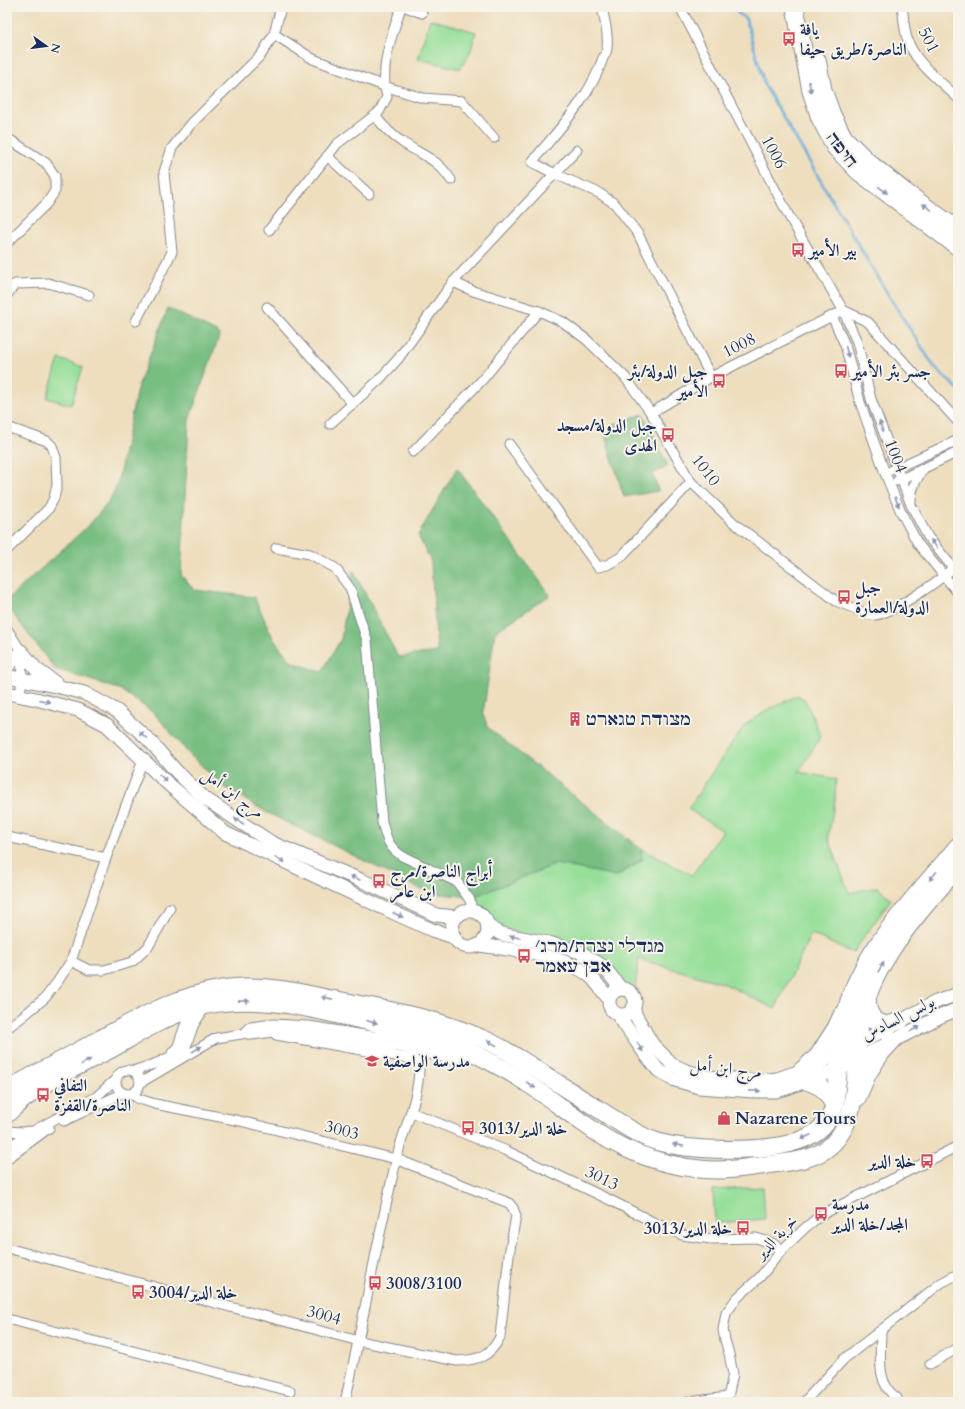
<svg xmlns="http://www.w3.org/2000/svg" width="965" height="1409" font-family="Cardo,Amiri,'Frank Ruhl Libre',serif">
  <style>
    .green { fill: #96df99; stroke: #58877c }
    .forest { fill: #78be81; stroke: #4a7670 }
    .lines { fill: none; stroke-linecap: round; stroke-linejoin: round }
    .stream { stroke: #65acdc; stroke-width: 2.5 }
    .street-casing { stroke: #84868e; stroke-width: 11 }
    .secondary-casing { stroke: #84868e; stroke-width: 15 }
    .highway-casing { stroke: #84868e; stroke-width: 19 }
    .street { stroke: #fff; stroke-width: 9 }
    .secondary { stroke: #fff; stroke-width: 13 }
    .highway { stroke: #fff; stroke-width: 17 }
    .oneway { fill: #8d97ae }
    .labels { text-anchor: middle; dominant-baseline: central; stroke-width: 4; stroke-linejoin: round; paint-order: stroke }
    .poi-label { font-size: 17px; font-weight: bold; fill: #1b2f5e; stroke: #f7f3e8; text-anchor: start }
    .street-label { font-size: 17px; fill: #1b2f5e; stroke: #f7f3e8 }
  </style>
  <rect width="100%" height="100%" fill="#f7f3e8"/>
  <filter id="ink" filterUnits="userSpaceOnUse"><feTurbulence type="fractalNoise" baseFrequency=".025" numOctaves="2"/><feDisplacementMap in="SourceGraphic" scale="8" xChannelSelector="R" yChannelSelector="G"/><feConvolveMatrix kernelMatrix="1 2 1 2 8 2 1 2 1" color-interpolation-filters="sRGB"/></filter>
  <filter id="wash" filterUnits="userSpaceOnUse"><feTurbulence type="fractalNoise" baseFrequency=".012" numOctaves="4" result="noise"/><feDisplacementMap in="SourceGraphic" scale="16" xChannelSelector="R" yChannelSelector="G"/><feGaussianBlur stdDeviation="0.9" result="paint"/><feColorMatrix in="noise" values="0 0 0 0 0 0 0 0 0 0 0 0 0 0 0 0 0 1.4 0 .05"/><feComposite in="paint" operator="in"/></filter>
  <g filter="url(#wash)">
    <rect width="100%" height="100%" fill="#eedebe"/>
    <g class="green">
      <path d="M430,19L476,32L470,53L460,69L418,59Z"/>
      <path d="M59,359L83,367L71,405L47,398Z"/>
      <path d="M798,695L805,700L821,736L799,772L836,779L835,800L828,837L849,893L877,887L891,899L853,953L811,934L775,1009L725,984L639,959L635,989L621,986L601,963L496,925L473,897L556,864L617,876L642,860L641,849L692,875L723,831L688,809L725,753L746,724L769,709Z"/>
      <path d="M763,1187L765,1219L715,1223L713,1190Z"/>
    </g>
    <g class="forest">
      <path d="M168,308L220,334L189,420L181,575L194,590L254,597L274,640L292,662L322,672L341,639L353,570L398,657L437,652L431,562L418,535L457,468L550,595L495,632L483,714L488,728L641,849L642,860L617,876L556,864L473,897L429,893L266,812L226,788L190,755L154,713L119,689L55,669L7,606V600L89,525L108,503L117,485L137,389Z"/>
      <path d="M643,414L668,466L653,474L658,491L624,497L603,429Z"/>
    </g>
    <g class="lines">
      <path class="stream" d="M730,7L746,19L765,86L833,202L892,301L935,368L958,389"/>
    </g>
  </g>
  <g filter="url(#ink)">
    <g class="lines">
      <defs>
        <g id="street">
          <path d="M406,7L422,13"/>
          <path d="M602,7C604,19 609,34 607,47C607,50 605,55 603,58C590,98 558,130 532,162L555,174L599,193L615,204L638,234L711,377"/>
          <path d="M680,7L790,218L843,310L857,342L871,399L911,505L928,537L958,574"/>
          <path d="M902,7C904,17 904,29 907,38C913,61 941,82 958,98"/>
          <path d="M274,34L313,59L384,86L423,98L462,101L494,138"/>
          <path d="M375,116C383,126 391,135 402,142C422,156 436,157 451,180"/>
          <path d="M7,138L46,163L55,176V191L47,203L7,243"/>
          <path d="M327,156L369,194"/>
          <path d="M269,230L337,144L379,112L387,97C379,67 392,36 401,7"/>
          <path d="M453,282L473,291L539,311L563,322L587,340L625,377L651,413L691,482L734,523L836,601L870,615C886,619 940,580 953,568"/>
          <path d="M7,295L15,284L48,283L89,295"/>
          <path d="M267,307L353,404"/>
          <path d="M843,310L868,322L958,422"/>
          <path d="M832,316L845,345L860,402L885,473L900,510L918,544L958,593"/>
          <path d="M136,321L172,252L164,172L172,148L192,123L261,55L274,34L281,7"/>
          <path d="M651,413L711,377L836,314"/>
          <path d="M330,424L379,380L398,359L453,282L577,150"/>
          <path d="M7,427L47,441L52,446L56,458L57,485L54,498L49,508L7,550"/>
          <path d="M509,444L598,567L607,565L621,557L691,482"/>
          <path d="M413,452L483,379L539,311"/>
          <path d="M892,470L958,440"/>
          <path d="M897,481L958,452"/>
          <path d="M911,502C911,488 916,480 924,468"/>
          <path d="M276,548L310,554L335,568L350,588L367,640L382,822C386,837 388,847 402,856L457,882L470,900L472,911"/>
          <path d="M7,629L21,651L22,679L20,695"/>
          <path d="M7,837L106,858"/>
          <path d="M71,961L89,970H104L132,962L148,947L170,908"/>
          <path d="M7,1028L22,1017L45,998L58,981L71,961L106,858L143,760"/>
          <path d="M276,1035L413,1059L419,1064C420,1098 403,1129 396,1161C377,1241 363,1322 345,1402"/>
          <circle cx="128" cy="1082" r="12"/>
          <path d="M133,1071L157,1063L176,1054"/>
          <path d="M140,1083L216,1038L254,1032"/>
          <path d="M411,1112L507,1151L610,1200L651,1221L682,1235L711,1239L756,1238L772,1243L782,1250"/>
          <path d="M64,1121L123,1093"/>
          <path d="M7,1131L23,1132L29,1131"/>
          <path d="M7,1153L13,1144L33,1131L96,1097L117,1078"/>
          <path d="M7,1159L49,1128"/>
          <path d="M7,1248L359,1341L457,1361C478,1360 490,1357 500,1337L509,1255L516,1216L513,1208L509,1203L396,1159L240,1121L155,1104L139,1099L131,1094"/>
          <path d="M7,1319L290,1391"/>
          <path d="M881,1330C881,1352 875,1384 897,1398V1402"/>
          <path d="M930,1364L958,1348"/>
          <path d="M728,1397L733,1374L729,1354L725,1340L723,1330L726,1313L737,1298L760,1277L782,1250L805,1228L821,1215L958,1146"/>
          <path d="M688,1402L728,1397"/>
          <path d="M804,1402L844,1359L941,1283L958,1274"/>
        </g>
        <g id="secondary">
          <path d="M7,667L21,651L36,669L57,684"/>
          <path d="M7,676L60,687L84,693L117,711L149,740L176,771L204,798L272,843L363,881L436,915L456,917"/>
          <path d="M7,693L36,699L78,710L107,725L165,781L225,833L298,868L403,917L432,930L454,937"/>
          <circle cx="470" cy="929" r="18"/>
          <path d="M488,926L501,934L548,943L580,952L604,967L621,989"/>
          <path d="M480,945C512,950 567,955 591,977C598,984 603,992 609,999"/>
          <circle cx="622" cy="1002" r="13"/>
          <path d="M633,1008L636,1016L652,1044L673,1065L686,1071L707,1077L761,1081L777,1079L801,1071L841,1053L936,1002L958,994"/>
          <path d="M618,1015L646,1055L658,1070L672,1079L699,1087L753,1091H776L787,1088L839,1069L939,1017L958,1009"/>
        </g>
        <g id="highway">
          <path d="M795,7L811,91L820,118L835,147L859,172L958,247"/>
          <path d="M817,60L823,90L832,115L844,138L868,162L905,192L958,230"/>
          <path d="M867,998L868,1009L874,1021L887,1025L900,1021"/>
          <path d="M251,1031L273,1028L308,1030L364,1039L399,1043L454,1056"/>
          <path d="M176,1054L181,1049L190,1023L203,1003"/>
          <path d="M801,1071L818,1056L836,1028L842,1015"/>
          <path d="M806,1081C823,1086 827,1091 834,1106"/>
          <path d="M7,1094L21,1082C47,1068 73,1054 100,1039C146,1014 195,986 249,987C277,987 305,994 332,999C383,1009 433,1017 481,1038C499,1045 516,1057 533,1067C556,1082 579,1097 603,1112C619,1122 636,1135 655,1141C683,1150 720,1150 749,1149C772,1148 805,1144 822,1127C827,1122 832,1114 834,1107C836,1100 836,1091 837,1083C841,1056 841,1027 849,1001C867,944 921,891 958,846"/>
          <path d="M857,1098L868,1073L881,1053L893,1040"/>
          <path d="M7,1114C35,1085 79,1066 115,1047C141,1032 168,1015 197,1007C249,994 296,1005 347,1017C382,1024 419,1033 453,1044C470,1050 487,1060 502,1068C531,1083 556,1104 583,1123C616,1148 658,1165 700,1169C722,1172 745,1168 767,1165C786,1162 809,1161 825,1150C863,1123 853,1066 860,1025C870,963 918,914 958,867"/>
        </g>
      </defs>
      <use href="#street" class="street-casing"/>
      <use href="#secondary" class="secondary-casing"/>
      <use href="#highway" class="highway-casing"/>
      <use href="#street" class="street"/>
      <use href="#secondary" class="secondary"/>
      <use href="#highway" class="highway"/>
    </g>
    <defs><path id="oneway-solid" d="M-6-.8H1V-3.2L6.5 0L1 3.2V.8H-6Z"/></defs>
    <g class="oneway">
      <use href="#oneway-solid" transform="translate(810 87) rotate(79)"/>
      <use href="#oneway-solid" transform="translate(883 190) rotate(37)"/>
      <use href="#oneway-solid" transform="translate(927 207) rotate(-145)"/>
      <use href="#oneway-solid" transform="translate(847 352) rotate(76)"/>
      <use href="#oneway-solid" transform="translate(881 426) rotate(-110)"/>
      <use href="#oneway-solid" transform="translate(897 502) rotate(69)"/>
      <use href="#oneway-solid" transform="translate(934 544) rotate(-127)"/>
      <use href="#oneway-solid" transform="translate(45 701) rotate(15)"/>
      <use href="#oneway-solid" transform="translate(143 735) rotate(-138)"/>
      <use href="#oneway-solid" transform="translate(163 778) rotate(43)"/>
      <use href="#oneway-solid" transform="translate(239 821) rotate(-147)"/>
      <use href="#oneway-solid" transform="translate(280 860) rotate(26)"/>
      <use href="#oneway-solid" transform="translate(933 876) rotate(131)"/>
      <use href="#oneway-solid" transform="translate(355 878) rotate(-157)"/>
      <use href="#oneway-solid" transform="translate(398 915) rotate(25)"/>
      <use href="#oneway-solid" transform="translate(515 937) rotate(-169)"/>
      <use href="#oneway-solid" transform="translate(881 967) rotate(-59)"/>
      <use href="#oneway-solid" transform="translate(327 998) rotate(-169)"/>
      <use href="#oneway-solid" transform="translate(244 1001) rotate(-1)"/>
      <use href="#oneway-solid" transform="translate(372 1022) rotate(13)"/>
      <use href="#oneway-solid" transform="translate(915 1029) rotate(-28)"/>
      <use href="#oneway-solid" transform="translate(492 1043) rotate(-151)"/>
      <use href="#oneway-solid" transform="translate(640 1047) rotate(58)"/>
      <use href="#oneway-solid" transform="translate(197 1049) rotate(-31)"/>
      <use href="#oneway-solid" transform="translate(86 1062) rotate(-29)"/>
      <use href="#oneway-solid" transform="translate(531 1085) rotate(34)"/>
      <use href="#oneway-solid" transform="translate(755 1091) rotate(1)"/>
      <use href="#oneway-solid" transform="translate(806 1137) rotate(156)"/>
      <use href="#oneway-solid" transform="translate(678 1145) rotate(-169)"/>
    </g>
  </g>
  <defs>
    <symbol id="bus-bare" viewBox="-9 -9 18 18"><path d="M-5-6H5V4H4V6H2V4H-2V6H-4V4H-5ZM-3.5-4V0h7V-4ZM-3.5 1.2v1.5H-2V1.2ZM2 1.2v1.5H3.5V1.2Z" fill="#d1495b" stroke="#f7f3e8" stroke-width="2.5" paint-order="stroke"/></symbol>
    <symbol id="building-bare" viewBox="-9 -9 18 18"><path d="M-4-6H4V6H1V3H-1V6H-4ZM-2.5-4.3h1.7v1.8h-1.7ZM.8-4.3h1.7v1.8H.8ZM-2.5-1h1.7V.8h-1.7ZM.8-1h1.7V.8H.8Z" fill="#d1495b" stroke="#f7f3e8" stroke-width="2.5" paint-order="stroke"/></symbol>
    <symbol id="school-bare" viewBox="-9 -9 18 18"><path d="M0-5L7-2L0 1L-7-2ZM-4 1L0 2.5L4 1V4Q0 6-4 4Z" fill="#d1495b" stroke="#f7f3e8" stroke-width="2.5" paint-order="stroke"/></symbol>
    <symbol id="shop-bare" viewBox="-9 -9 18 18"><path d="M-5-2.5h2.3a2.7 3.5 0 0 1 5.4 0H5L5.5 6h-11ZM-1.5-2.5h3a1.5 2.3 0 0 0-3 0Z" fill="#d1495b" stroke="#f7f3e8" stroke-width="2.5" paint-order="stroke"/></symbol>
  </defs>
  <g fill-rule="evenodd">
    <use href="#bus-bare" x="779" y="29" width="20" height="20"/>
    <use href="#bus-bare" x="788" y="240" width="20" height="20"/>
    <use href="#bus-bare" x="831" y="361" width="20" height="20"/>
    <use href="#bus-bare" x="709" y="371" width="20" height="20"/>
    <use href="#bus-bare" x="658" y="425" width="20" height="20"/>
    <use href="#bus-bare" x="834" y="587" width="20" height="20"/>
    <use href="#building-bare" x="565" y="709" width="20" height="20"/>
    <use href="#bus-bare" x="369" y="871" width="20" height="20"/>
    <use href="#bus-bare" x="514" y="946" width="20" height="20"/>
    <use href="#school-bare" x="362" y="1051" width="20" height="20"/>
    <use href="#bus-bare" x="33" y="1085" width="20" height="20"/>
    <use href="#shop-bare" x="714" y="1108" width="20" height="20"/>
    <use href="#bus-bare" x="458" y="1118" width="20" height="20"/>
    <use href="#bus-bare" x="917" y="1151" width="20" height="20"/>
    <use href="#bus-bare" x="811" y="1204" width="20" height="20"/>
    <use href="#bus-bare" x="733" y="1218" width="20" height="20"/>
    <use href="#bus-bare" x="365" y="1273" width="20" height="20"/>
    <use href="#bus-bare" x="128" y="1282" width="20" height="20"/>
  </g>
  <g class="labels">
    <g class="poi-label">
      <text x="800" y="29">يافة<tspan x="800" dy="20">الناصرة/طريق حيفا</tspan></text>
      <text x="809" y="250">بير الأمير</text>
      <text x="708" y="371" text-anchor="end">جبل الدولة/بئر<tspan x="708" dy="20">الأمير</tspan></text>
      <text x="852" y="371">جسر بئر الأمير</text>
      <text x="657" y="425" text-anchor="end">جبل الدولة/مسجد<tspan x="657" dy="20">الهدى</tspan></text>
      <text x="855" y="587">جبل<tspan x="855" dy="20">الدولة/العمارة</tspan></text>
      <text x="586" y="719">מצודת טגארט</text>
      <text x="390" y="871">أبراج الناصرة/مرج<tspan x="390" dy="20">ابن عامر</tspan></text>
      <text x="535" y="946">מגדלי נצרת/מרג׳<tspan x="535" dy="20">אבן עאמר</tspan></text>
      <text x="383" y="1061">مدرسة الواصفية</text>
      <text x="54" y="1085">التفافي<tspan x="54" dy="20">الناصرة/القفزة</tspan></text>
      <text x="735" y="1118">Nazarene Tours</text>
      <text x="479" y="1128">خلة الدير/3013</text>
      <text x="916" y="1161" text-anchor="end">خلة الدير</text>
      <text x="832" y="1204">مدرسة<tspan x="832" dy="20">المجد/خلة الدير</tspan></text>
      <text x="732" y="1228" text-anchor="end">3013/خلة الدير</text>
      <text x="386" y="1283">3008/3100</text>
      <text x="149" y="1292">خلة الدير/3004</text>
    </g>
    <g class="street-label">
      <text transform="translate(929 40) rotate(63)">501</text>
      <text transform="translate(842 150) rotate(53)">חיפה</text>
      <text transform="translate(774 152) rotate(62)">1006</text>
      <text transform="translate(739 345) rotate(-27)">1008</text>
      <text transform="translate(896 456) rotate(69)">1004</text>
      <text transform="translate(706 470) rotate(52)">1010</text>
      <text transform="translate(233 793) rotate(36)">مرج ابن أمل</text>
      <text transform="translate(898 1018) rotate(-27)">بولس السادس</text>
      <text transform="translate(726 1068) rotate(6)">مرج ابن أمل</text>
      <text transform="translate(342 1130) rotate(14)">3003</text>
      <text transform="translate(602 1178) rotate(26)">3013</text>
      <text transform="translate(776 1237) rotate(-46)">خربة الدير</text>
      <text transform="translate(324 1315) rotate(15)">3004</text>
    </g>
  </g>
  <rect width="965" height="1409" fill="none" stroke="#f7f3e8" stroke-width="24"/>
  <g transform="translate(46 46) rotate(104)" stroke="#f7f3e8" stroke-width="3" paint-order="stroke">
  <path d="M0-3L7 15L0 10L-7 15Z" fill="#1b2f5e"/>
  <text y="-6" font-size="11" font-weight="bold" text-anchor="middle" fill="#1b2f5e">N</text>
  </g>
</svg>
